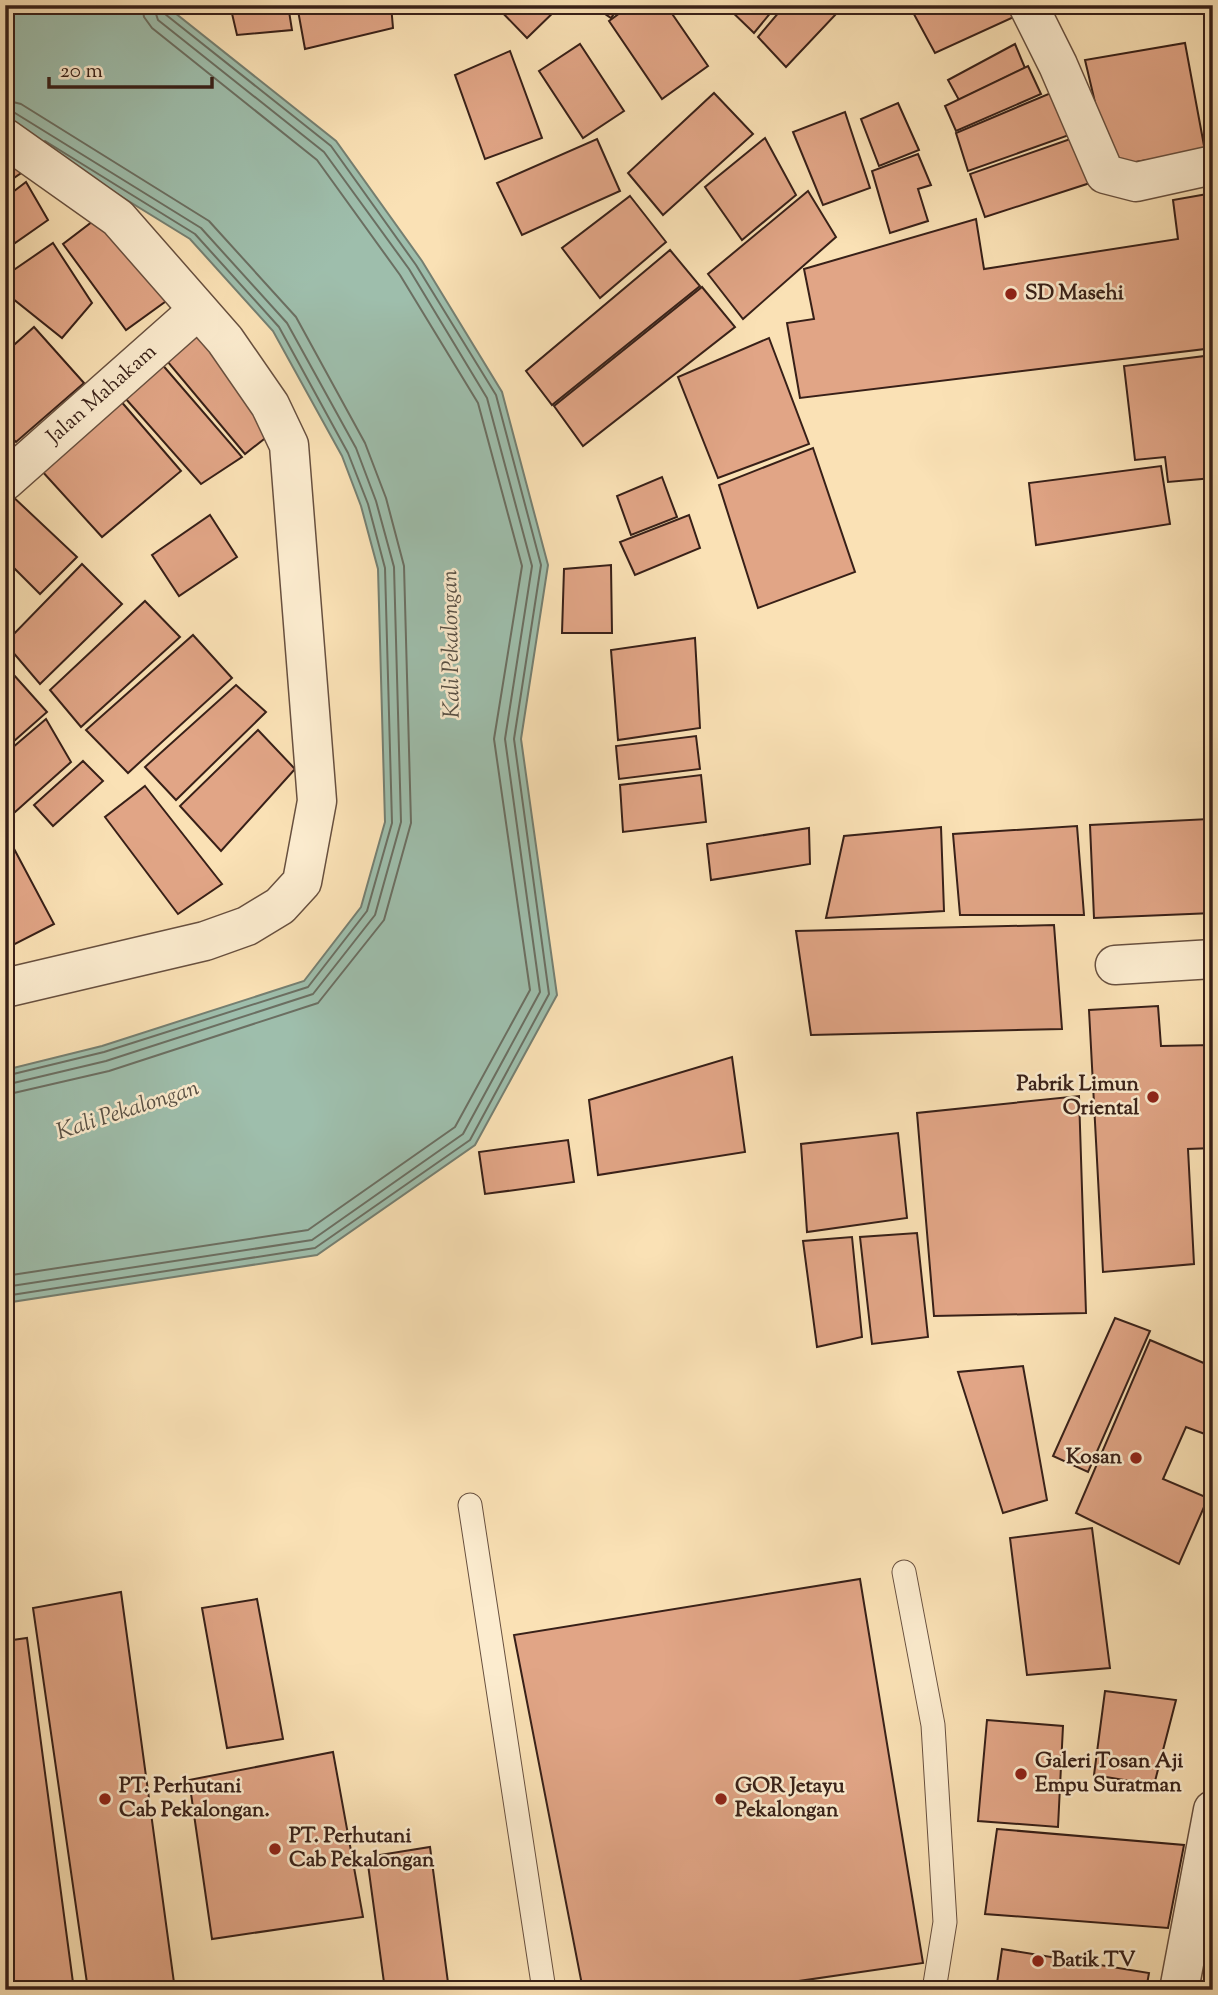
<svg xmlns="http://www.w3.org/2000/svg" width="1218" height="1995" font-family="'Sorts Mill Goudy',serif">
  <style>
    .water { fill: #9ebeac; stroke: #757f71; stroke-width: 2 }
    .lines { fill: none; stroke-linecap: round; stroke-linejoin: round }
    .shore { stroke: #6b6f62; stroke-width: 2 }
    .building { fill: #e1a586; stroke: #382018; stroke-width: 2 }
    .lane-casing { stroke: #68503f; stroke-width: 25 }
    .street-casing { stroke: #68503f; stroke-width: 41 }
    .lane { stroke: #fceccf; stroke-width: 23 }
    .street { stroke: #fceccf; stroke-width: 38 }
    .poi-dot { fill: #8f2418; stroke: #fceccf; stroke-width: 2.5 }
    .labels { text-anchor: middle; dominant-baseline: central; stroke-width: 5; stroke-linejoin: round; paint-order: stroke }
    .poi-label { font-size: 21px; font-weight: bold; fill: #382018; stroke: #fceccf; text-anchor: start }
    .street-label { font-size: 21px; fill: #382018; stroke: #fceccf }
    .water-label { font-size: 23px; font-style: italic; fill: #574f44; stroke: #fceccf }
  </style>
  <rect width="100%" height="100%" fill="#fae1b5"/>
  <filter id="stains"><feTurbulence type="fractalNoise" baseFrequency=".00286" numOctaves="4"/><feColorMatrix values="0 0 0 0 .2 0 0 0 0 .09 0 0 0 0 .02 0 0 0 .5 -.17"/></filter>
  <radialGradient id="worn" r=".72"><stop offset=".6" stop-color="#630" stop-opacity="0"/><stop offset="1" stop-color="#630" stop-opacity=".3"/></radialGradient>
  <path class="water" d="M5,5H165L336,141L422,261L502,392L548,565L521,739L557,995L475,1145L317,1255L5,1303V1070L102,1046L304,981L361,907L385,822L378,569L361,506L342,456L273,331L190,239L5,125Z"/>
  <g class="lines">
    <g class="shore">
      <path d="M5,100L21,104L209,221L296,317L365,443L386,498L404,566L411,823L384,920L318,1003L109,1071L5,1095"/>
      <path d="M5,111L15,113L201,228L287,323L356,448L376,501L394,567L401,822L375,915L313,994L106,1061L5,1085"/>
      <path d="M5,1076L104,1052L308,987L367,911L392,823L385,568L368,504L348,453L279,327L195,234L45,141"/>
      <path d="M5,1276L308,1230L455,1127L530,990L494,739L522,566L478,403L400,275L317,160L152,28L144,17L142,5"/>
      <path d="M5,1287L312,1240L463,1134L540,992L505,739L532,566L487,398L409,269L324,152L158,20L153,5"/>
      <path d="M5,1296L315,1248L470,1140L549,994L514,739L541,565L496,395L416,265L331,146L165,14L161,5"/>
    </g>
  </g>
  <g class="building">
    <path d="M230,5H288L292,30L237,35Z"/>
    <path d="M297,5H391L393,28L305,49Z"/>
    <path d="M495,5H561L527,38Z"/>
    <path d="M592,5H620L611,18Z"/>
    <path d="M631,5H666L708,66L662,99L609,21Z"/>
    <path d="M725,5H777L754,33Z"/>
    <path d="M785,5H830L837,13L786,67L758,37Z"/>
    <path d="M909,5H1011L1016,16L935,53Z"/>
    <path d="M1185,43L1205,151L1110,166L1085,60Z"/>
    <path d="M580,44L624,111L583,138L539,71Z"/>
    <path d="M1015,44L1025,68L959,100L948,80Z"/>
    <path d="M510,51L542,138L485,159L455,75Z"/>
    <path d="M1028,66L1041,94L956,131L945,106Z"/>
    <path d="M1058,90L1072,134L968,171L956,133Z"/>
    <path d="M714,93L753,134L663,215L628,173Z"/>
    <path d="M898,103L919,150L879,166L861,119Z"/>
    <path d="M845,112L870,188L823,205L793,132Z"/>
    <path d="M1076,137L1093,182L985,217L970,174Z"/>
    <path d="M765,138L796,195L742,240L705,187Z"/>
    <path d="M597,139L620,191L522,235L497,183Z"/>
    <path d="M5,143L27,169L5,184Z"/>
    <path d="M918,154L931,185L918,189L928,221L890,233L872,171Z"/>
    <path d="M26,182L48,220L15,243L5,228V198Z"/>
    <path d="M808,191L836,237L743,319L708,274Z"/>
    <path d="M1213,193V348L800,398L787,323L814,319L804,269L976,219L984,269L1178,239L1173,200Z"/>
    <path d="M630,196L666,242L600,298L562,248Z"/>
    <path d="M105,212L169,299L126,330L63,244Z"/>
    <path d="M53,243L92,303L62,338L12,298L5,283V276Z"/>
    <path d="M670,250L700,286L552,405L526,371Z"/>
    <path d="M702,287L735,327L583,446L554,406Z"/>
    <path d="M34,327L84,383L16,442L5,431V353Z"/>
    <path d="M195,331L278,428L245,454L162,355Z"/>
    <path d="M769,338L809,444L718,478L678,377Z"/>
    <path d="M154,355L242,457L201,484L118,390Z"/>
    <path d="M1213,355V478L1168,482L1165,457L1135,460L1124,366Z"/>
    <path d="M119,399L181,471L102,537L41,470Z"/>
    <path d="M813,448L855,572L758,608L719,485Z"/>
    <path d="M1161,466L1170,524L1036,545L1029,483Z"/>
    <path d="M662,477L677,517L631,535L617,496Z"/>
    <path d="M9,493L77,557L40,594L5,559V497Z"/>
    <path d="M210,515L237,557L179,596L152,555Z"/>
    <path d="M689,515L700,548L635,575L620,542Z"/>
    <path d="M82,564L122,604L40,684L5,643Z"/>
    <path d="M611,565L612,633H562L564,569Z"/>
    <path d="M145,601L180,637L81,727L50,690Z"/>
    <path d="M193,635L232,678L128,773L86,730Z"/>
    <path d="M695,638L700,728L618,740L611,650Z"/>
    <path d="M13,674L47,712L5,749V682Z"/>
    <path d="M236,685L266,712L176,800L145,767Z"/>
    <path d="M46,719L71,762L5,821V754Z"/>
    <path d="M258,730L295,769L221,851L180,806Z"/>
    <path d="M696,736L700,769L619,779L616,746Z"/>
    <path d="M83,761L103,781L53,826L34,805Z"/>
    <path d="M701,775L706,822L623,832L620,785Z"/>
    <path d="M145,786L222,884L178,914L105,817Z"/>
    <path d="M1209,819L1213,913L1094,918L1090,825Z"/>
    <path d="M1077,826L1084,915H960L953,834Z"/>
    <path d="M941,827L944,911L826,918L844,836Z"/>
    <path d="M809,828L810,864L711,880L707,844Z"/>
    <path d="M12,845L54,924L13,945L5,930V849Z"/>
    <path d="M1054,925L1062,1029L811,1035L796,931Z"/>
    <path d="M1158,1006L1161,1046L1213,1045V1148L1188,1149L1194,1264L1103,1272L1089,1010Z"/>
    <path d="M732,1057L745,1152L598,1175L589,1100Z"/>
    <path d="M1079,1096L1086,1313L934,1316L917,1113Z"/>
    <path d="M898,1133L907,1218L807,1232L801,1144Z"/>
    <path d="M568,1140L574,1182L485,1194L479,1152Z"/>
    <path d="M917,1233L928,1337L872,1344L860,1237Z"/>
    <path d="M852,1237L862,1337L817,1347L803,1241Z"/>
    <path d="M1115,1318L1150,1331L1088,1472L1053,1456Z"/>
    <path d="M1150,1340L1213,1367V1437L1186,1427L1163,1479L1208,1498L1179,1564L1076,1513Z"/>
    <path d="M1023,1366L1047,1500L1003,1513L958,1372Z"/>
    <path d="M1092,1528L1110,1668L1027,1675L1010,1538Z"/>
    <path d="M860,1579L923,1963L737,1990H583L514,1635Z"/>
    <path d="M121,1592L175,1990H88L33,1608Z"/>
    <path d="M257,1599L283,1739L227,1748L202,1608Z"/>
    <path d="M27,1638L74,1990H5V1641Z"/>
    <path d="M1105,1691L1176,1700L1154,1785L1094,1775Z"/>
    <path d="M987,1720L1063,1726L1058,1827L978,1821Z"/>
    <path d="M333,1752L363,1917L212,1939L189,1780Z"/>
    <path d="M997,1829L1184,1845L1168,1928L985,1914Z"/>
    <path d="M430,1847L449,1990H385L367,1857Z"/>
    <path d="M1002,1949L1149,1973L1146,1990H996Z"/>
  </g>
  <g class="lines">
    <defs>
      <g id="lane">
        <path d="M470,1505L544,1990"/>
        <path d="M904,1572L933,1725L945,1922L934,1990"/>
      </g>
      <g id="street">
        <path d="M1028,5L1058,65L1105,174L1136,182L1213,165"/>
        <path d="M5,138L118,218L225,340L270,405L289,445L317,801L302,882L280,906L247,926L205,941L5,988"/>
        <path id="s1" d="M5,481L198,310"/>
        <path d="M1115,965L1213,959"/>
        <path d="M1179,1990L1213,1810"/>
      </g>
    </defs>
    <use href="#lane" class="lane-casing"/>
    <use href="#street" class="street-casing"/>
    <use href="#lane" class="lane"/>
    <use href="#street" class="street"/>
  </g>
  <g class="poi-dot">
    <circle cx="1011" cy="294" r="7"/>
    <circle cx="1153" cy="1097" r="7"/>
    <circle cx="1136" cy="1458" r="7"/>
    <circle cx="1021" cy="1774" r="7"/>
    <circle cx="105" cy="1799" r="7"/>
    <circle cx="721" cy="1799" r="7"/>
    <circle cx="275" cy="1849" r="7"/>
    <circle cx="1038" cy="1961" r="7"/>
  </g>
  <g class="labels">
    <g class="poi-label">
      <text x="1025" y="294">SD Masehi</text>
      <text x="1139" y="1085" text-anchor="end">Pabrik Limun<tspan x="1139" dy="24">Oriental</tspan></text>
      <text x="1122" y="1458" text-anchor="end">Kosan</text>
      <text x="1035" y="1762">Galeri Tosan Aji<tspan x="1035" dy="24">Empu Suratman</tspan></text>
      <text x="119" y="1787">PT. Perhutani<tspan x="119" dy="24">Cab Pekalongan.</tspan></text>
      <text x="735" y="1787">GOR Jetayu<tspan x="735" dy="24">Pekalongan</tspan></text>
      <text x="289" y="1837">PT. Perhutani<tspan x="289" dy="24">Cab Pekalongan</tspan></text>
      <text x="1052" y="1961">Batik TV</text>
    </g>
    <g class="street-label">
      <text stroke="none"><textPath href="#s1" startOffset="130">Jalan Mahakam</textPath></text>
    </g>
    <g class="water-label">
      <text transform="translate(452 644) rotate(-91)">Kali Pekalongan</text>
      <text transform="translate(128 1111) rotate(-18)">Kali Pekalongan</text>
    </g>
  </g>
  <rect width="1218" height="1995" fill="none" stroke="#fae1b5" stroke-width="28"/>
  <rect x="7" y="7" width="1204" height="1981" fill="none" stroke="#382018" stroke-width="3.5"/>
  <rect x="14" y="14" width="1190" height="1967" fill="none" stroke="#382018" stroke-width="2"/>
  <path d="M49 77v10h163v-10" fill="none" stroke="#382018" stroke-width="3.5"/>
  <text x="60" y="77" font-size="21" fill="#382018" stroke="#fceccf" stroke-width="5" paint-order="stroke">20 m</text>
  <rect width="100%" height="100%" filter="url(#stains)"/>
  <rect width="100%" height="100%" fill="url(#worn)"/>
</svg>
